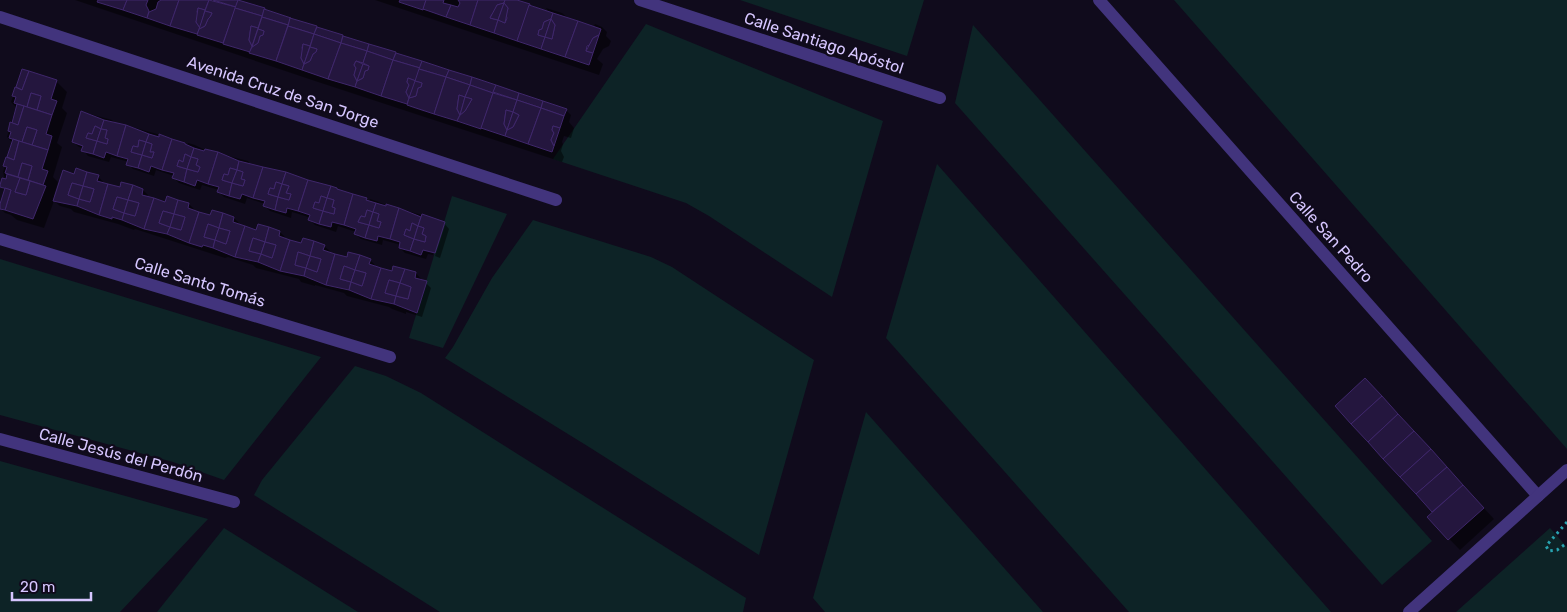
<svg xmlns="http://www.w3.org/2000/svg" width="1567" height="612" font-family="Rubik,sans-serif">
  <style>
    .green { fill: #0d2326 }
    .shadow { fill: #0007; fill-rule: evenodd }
    .building { fill: #24163e; stroke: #3f276b }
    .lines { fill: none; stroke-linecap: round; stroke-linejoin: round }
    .path { stroke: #28a3b0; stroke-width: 3; stroke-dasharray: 2.5 4; stroke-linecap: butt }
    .street { stroke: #42347d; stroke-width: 12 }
    .labels { text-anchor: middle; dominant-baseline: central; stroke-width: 4.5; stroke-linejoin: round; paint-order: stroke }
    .street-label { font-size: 16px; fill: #d6c6ff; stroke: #100b1c }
  </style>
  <rect width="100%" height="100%" fill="#100b1c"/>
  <g class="green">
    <path d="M740,0H924L907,56Z"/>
    <path d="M1174,0H1567V449Z"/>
    <path d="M646,24L883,121L832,297L709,216L686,203L553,159Z"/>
    <path d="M973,25L1432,541L1382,585L955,103Z"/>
    <path d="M937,164L1331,612H1129L886,338Z"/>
    <path d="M452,196L507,214L443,348L409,338Z"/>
    <path d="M533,220L651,257L672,267L814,360L759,555L589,447L445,358L453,347L492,278Z"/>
    <path d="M0,259L321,357L224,480L173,462L0,415Z"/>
    <path d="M355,366L386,376L421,393L746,598L743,612H440L254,495L262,480Z"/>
    <path d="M866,412L1043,612H825L813,598Z"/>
    <path d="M0,461L208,519L120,612H0Z"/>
    <path d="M224,528L358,612H157Z"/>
    <path d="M1550,528L1567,547V612H1456Z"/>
  </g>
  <g class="shadow">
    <path d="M75,0H233L566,110L571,115L569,122L574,128L571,138L564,136L562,142L563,144L561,151L564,157L562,162L556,160L315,81ZM410,105L421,108L425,112L410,107Z"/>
    <path d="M375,0H518L549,13L546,8L562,13L568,18L598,29L594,26L595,24L602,27L607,32L606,36L611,41L609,46L603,49L597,59L603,64L599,75Z"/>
    <path d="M56,81L67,92L62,108L67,113L57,143L62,147L53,177L58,182L54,196L56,198L75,175L98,176L103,182V184L120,189L143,190L148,195L147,197L166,203L168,198L189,204L194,209L193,211L211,217L234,218L239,223L238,225L257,231L280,232L285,237L284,239L302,245L324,246L330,251L329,253L348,259L370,260L375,265V267L393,273H416L421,279L420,281L426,283L431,288L422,317L406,312V314L392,309L389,307L347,296L344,293L315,285V286L301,282L299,279L256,268L253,265L228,257L225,258L135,229L134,230L118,224L74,212L71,209L60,206L54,201L44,228L17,220L11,215L5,213L0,208L6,191L1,186L5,179L3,172L13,143L7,137L16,107L11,102L16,89L21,91L18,87Z"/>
    <path d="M82,112L112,120L114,122L157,134L187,145L188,143L195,145L205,150L248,161L250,164L296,178L324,185L369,201L370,199L376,201L386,205L429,217L444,223L449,229L440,258L435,256L445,225H443L433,255L428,254L426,259L405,253L400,248L401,245L383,240L382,245L361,239L355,234L356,232L338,226L336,232L315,225L310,220V218L305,216L292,212L291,218L270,211L265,206V204L247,198L245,204L224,197L219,192V190L202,185L200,190L179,183L174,178V176L156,170L154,176L133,169L128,164L129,162L111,157L109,162L88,156L83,150V148L79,147L73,142Z"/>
    <path d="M1376,391L1494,519L1460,550L1428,517L1434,512L1337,406Z"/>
  </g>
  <g class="building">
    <path d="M98,0H127L123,10L97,2Z"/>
    <path d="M127,0H148L146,5L149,11L147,18L123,10Z"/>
    <path d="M161,0H179L170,26L147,18L149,12L156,9L158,2Z"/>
    <path d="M179,0H209L205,10L198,8L197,12L199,15L196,22L200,28L197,34L170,26Z"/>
    <path d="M209,0L236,7L223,43L197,35L199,29L205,26L208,19L210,17L212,13L205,11Z"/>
    <path d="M213,0H238L236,7Z"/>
    <path d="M238,0L265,8L262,16L235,8Z"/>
    <path d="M400,0H426L423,10L399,2Z"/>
    <path d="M426,0H444L443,3L451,5L446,17L423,9Z"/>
    <path d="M458,0H478L470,25L446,17L451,5L458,7L460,3Z"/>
    <path d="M478,0H505L504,3L497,5L494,13L492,14L490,18L498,20L494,33L470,25Z"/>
    <path d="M505,0H517L530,4L517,41L494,33L498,20L505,23L507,18L506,15L508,8L504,3Z"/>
    <path d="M504,3L498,20L490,18L497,5Z"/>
    <path d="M504,3L508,8L505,23L498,20Z"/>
    <path d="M529,5L553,13L551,19L544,22L542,29L539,30L538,35L545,37L541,49L517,41Z"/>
    <path d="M198,8L205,10L200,28L196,22Z"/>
    <path d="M235,8L262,16L258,28L251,26L249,40L252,46L250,52L223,44Z"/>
    <path d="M264,9L291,18L288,25L262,17Z"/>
    <path d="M205,11L212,13L210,17L208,19L205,26L199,29Z"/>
    <path d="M553,13L578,21L565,57L541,49L545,37L552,39L555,25L551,19Z"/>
    <path d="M262,17L288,25L276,61L249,53L252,47L258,43L260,36L263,35L264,31L258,29Z"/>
    <path d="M290,18L317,26L314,34L288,26Z"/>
    <path d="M551,19L545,37L538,35L539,30L542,29L544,22Z"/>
    <path d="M551,19L555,25L552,39L545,37Z"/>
    <path d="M578,21L601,29L599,35L593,38L590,45L587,46L586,51L593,53L589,65L565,57Z"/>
    <path d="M251,26L258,28L252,46L249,40Z"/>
    <path d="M288,26L314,34L310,46L303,44L302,48L303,50L301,58L304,64L302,70L276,61Z"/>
    <path d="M317,27L343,35L341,43L314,34Z"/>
    <path d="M258,29L264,31L263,35L260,36L258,43L252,47Z"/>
    <path d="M314,34L341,43L328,79L302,70L304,64L310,61L313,54L316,52L317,49L310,47Z"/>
    <path d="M599,35L593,53L586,51L593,38Z"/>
    <path d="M343,36L369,44L367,51L341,43Z"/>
    <path d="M341,43L367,51L363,63L356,61L354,65L356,68L354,75L357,81L355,87L328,79Z"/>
    <path d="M303,44L310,46L304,64L301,58Z"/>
    <path d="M369,44L396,52L393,60L367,51Z"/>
    <path d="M310,47L317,49L316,52L313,54L310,61L304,64Z"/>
    <path d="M367,51L393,60L381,96L355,87L357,81L363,78L365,71L368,70L369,66L363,63Z"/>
    <path d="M396,53L422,61L420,68L393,60Z"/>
    <path d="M393,60L420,68L416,81L408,78L407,82L409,85L406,92L409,98L407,104L381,96Z"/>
    <path d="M356,61L363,64L357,81L354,75L356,68L354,65Z"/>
    <path d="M422,61L449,70L446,77L419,69Z"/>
    <path d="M363,64L369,66L368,70L365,71L363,78L357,81Z"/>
    <path d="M22,69L29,71L22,90L16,87Z"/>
    <path d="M419,69L446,77L434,114L407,105L409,98L416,96L418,88L421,87L422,83L415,81Z"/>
    <path d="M449,70L472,77L470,85L446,77Z"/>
    <path d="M29,71L57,80L51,99L57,101L52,115L37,110L41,96L31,93L27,107L14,103L16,97L12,96L15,87L22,90Z"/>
    <path d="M446,77L470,85L465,97L459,95L457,109L460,115L457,121L434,114Z"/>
    <path d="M472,77L496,85L493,93L470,85Z"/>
    <path d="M408,78L416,81L409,98L406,92L409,85L407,82Z"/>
    <path d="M415,81L422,83L421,87L418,88L416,96L409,98Z"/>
    <path d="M470,85L493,93L481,129L457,121L460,115L465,111L472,99L465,97Z"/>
    <path d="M496,85L519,93L517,100L493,92Z"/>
    <path d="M31,93L41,96L37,110L27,107Z"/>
    <path d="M493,93L517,100L513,112L506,110L504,124L507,130L505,136L481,128Z"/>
    <path d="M519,93L543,101L541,108L517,100Z"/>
    <path d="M459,95L465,97L460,115L457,109Z"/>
    <path d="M465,97L472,99L465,111L460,115Z"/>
    <path d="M517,100L541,108L528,144L505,136L507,130L513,127L519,115L513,112Z"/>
    <path d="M543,101L567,109L564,116L541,108Z"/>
    <path d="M17,104L24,106L18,125L12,123Z"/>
    <path d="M24,106L52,115L46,134L52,136L48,150L32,145L37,130L27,127L22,142L9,138L11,132L8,131L10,122L18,125Z"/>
    <path d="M541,108L564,116L560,128L553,126L552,130L554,133L551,140L554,146L552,152L528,144Z"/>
    <path d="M506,110L513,112L507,130L504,124Z"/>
    <path d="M81,111L104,120L101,129L95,126L92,134L88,133L86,138L97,141L93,154L81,151L83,146L72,142Z"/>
    <path d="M513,112L519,115L513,127L507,130Z"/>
    <path d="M104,120L126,125L117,156L106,152L104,158L93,154L97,141L107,144L108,139L105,138L107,130L101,129Z"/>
    <path d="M126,125L149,134L146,142L139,140L138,147L133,146L131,152L142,155L138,168L126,165L128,159L117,156Z"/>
    <path d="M95,126L101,129L97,141L86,138L88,133L92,134Z"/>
    <path d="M553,126L560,128L554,146L551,140L554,133L552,130Z"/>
    <path d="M27,127L37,130L32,145L22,142Z"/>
    <path d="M101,129L107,130L105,138L108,139L107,144L97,141Z"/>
    <path d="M149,134L159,137V134L172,139L162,170L151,166L149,172L138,168L142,155L152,158L154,152H150L152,144L146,142Z"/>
    <path d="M13,139L19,141L14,160L7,157Z"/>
    <path d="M172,139L185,143V144L194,148L191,157L185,154L183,162L179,160L177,166L187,169L184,182L172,178L174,173L162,170Z"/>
    <path d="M139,140L146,142L142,155L131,152L133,146L138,147Z"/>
    <path d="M19,141L48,150L42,169L48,171L43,185L28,180L32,166L22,163L18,177L5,173L7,167L3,166L6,157L14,160Z"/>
    <path d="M146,142L152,144L150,152H154L152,158L142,155Z"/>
    <path d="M194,148L204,151L205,149L218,152L208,184L197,180L195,186L184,182L187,169L198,172L200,167L196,165L198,159L191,157Z"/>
    <path d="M218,152L239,161L237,170L230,168L228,175L224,174L222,180L232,183L229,196L217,192L219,187L208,184Z"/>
    <path d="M185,154L191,157L187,169L177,166L179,160L183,162Z"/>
    <path d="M191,157L198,159L196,165L200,167L198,172L187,169Z"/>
    <path d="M239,161L263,167L253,198L242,194L240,199L229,196L232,183L243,186L245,180L241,179L243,172L237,170Z"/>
    <path d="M22,163L32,166L28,180L18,177Z"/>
    <path d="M263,167L286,172L282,184L276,182L274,189L270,188L268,194L278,197L275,210L263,206L265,201L253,198Z"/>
    <path d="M76,168L87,172L83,186L72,183L68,195L79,199L77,206L53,201L63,170L74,174Z"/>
    <path d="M230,168L237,170L232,183L222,180L224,174L228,175Z"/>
    <path d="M237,170L243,172L241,179L245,180L243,186L232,183Z"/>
    <path d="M87,172L99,175L97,181L108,184L99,215L77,206L79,199L90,202L94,189L83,186Z"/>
    <path d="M286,172L308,180L298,211L287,208L286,213L275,210L278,197L289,200L291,194L286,193L289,186L282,184Z"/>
    <path d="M7,174L20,178L15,192L26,195L30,181L46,186L33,219L5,210L11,190L0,187V185L2,178L6,179Z"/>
    <path d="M20,178L30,181L26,195L15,192Z"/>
    <path d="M308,180L331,186L327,198L321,196L319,203L315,202L313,208L323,211L319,224L308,220L310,215L298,211Z"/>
    <path d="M121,182L133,185L128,200L117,197L113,209L124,213L122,220L112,217V219L99,215L108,184L120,187Z"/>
    <path d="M276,182L282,184L278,197L268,194L270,188L274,189Z"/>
    <path d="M72,183L83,186L79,199L68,195Z"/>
    <path d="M282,184L289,186L286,193L291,194L289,200L278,197Z"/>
    <path d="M133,185L143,189L142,195L154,198L144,229L122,220L124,213L135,216L139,203L128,200Z"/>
    <path d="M83,186L94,189L90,202L79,199Z"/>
    <path d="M331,186L337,188V189L353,194L344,225L332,222L331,227L319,224L323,211L334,214L335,208L332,207L334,200L327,198Z"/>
    <path d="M5,188L11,190L5,210L0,209V204Z"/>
    <path d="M353,194L367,198L366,200L376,203L373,212L367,210L365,217L361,216L358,222L369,225L365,238L354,234L356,229L344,225Z"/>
    <path d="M167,196L178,200L174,214L163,211L159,223L170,227L167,234L144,229L154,198L165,202Z"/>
    <path d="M321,196L327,198L323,211L313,208L315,202L319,203Z"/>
    <path d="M117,197L128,200L124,213L113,209Z"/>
    <path d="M327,198L334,200L332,207L335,208L334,214L323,211Z"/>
    <path d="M128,200L139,203L135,216L124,213Z"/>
    <path d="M178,200L189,203L188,208L199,212L189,243L167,234L170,227L181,230L185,217L174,214Z"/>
    <path d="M376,203L386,206V204L399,208L390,239L378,236L377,241L365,238L369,225L379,228L381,222L377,221L379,214L373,212Z"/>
    <path d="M399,208L421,217L418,226L412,223L410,231L406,229L404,235L414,239L410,251L399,248L400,242L390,239Z"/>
    <path d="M212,210L223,213L219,228L208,224L204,237L215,240L213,248L203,245L202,247L189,243L199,212L210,215Z"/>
    <path d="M367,210L373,212L369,225L358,222L361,216L365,217Z"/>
    <path d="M163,211L174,214L170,227L159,223Z"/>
    <path d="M373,212L379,214L377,221L381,222L379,228L369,225Z"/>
    <path d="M223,213L234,217L233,222L245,226L235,257L213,248L215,240L226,244L230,231L219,228Z"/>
    <path d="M174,214L185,217L181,230L170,227Z"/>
    <path d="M422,214L445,222L435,253L423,250L421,255L410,251L414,239L425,242L426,236L422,234L424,228L418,226Z"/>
    <path d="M412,223L418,226L414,239L404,235L406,229L410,231Z"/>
    <path d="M208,224L219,228L215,240L204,237Z"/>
    <path d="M258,224L269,227L265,242L253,238L249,251L261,254L258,262L235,257L245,226L256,230Z"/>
    <path d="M418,226L424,228L422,234L426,236L425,242L414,239Z"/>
    <path d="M269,227L280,231L279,236L290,240L280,271L258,262L261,254L272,258L276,245L265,242Z"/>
    <path d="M219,228L230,231L226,244L215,240Z"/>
    <path d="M253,238L265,242L261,254L249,251Z"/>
    <path d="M303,238L314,241L310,256L298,252L295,265L306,268L304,276L280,271L290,240L301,243Z"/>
    <path d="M314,241L325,245L323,250L335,254L326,285L304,276L306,268L317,272L321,259L310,256Z"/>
    <path d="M265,242L276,245L272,258L261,254Z"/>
    <path d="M298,252L310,256L306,268L295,265Z"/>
    <path d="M348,252L360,255L355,270L344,266L340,279L351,282L349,290L326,285L335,254L347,257Z"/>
    <path d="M360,255L371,259L369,264L381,268L371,299L349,290L351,282L362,286L366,273L355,270Z"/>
    <path d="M310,256L321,259L317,272L306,268Z"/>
    <path d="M344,266L355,270L351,282L340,279Z"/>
    <path d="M393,266L405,269L400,283L389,280L385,293L396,296L394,304L371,299L381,268L392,271Z"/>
    <path d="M405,269L416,272L415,278L427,281L417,313L394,304L396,296L408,299L411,287L400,283Z"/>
    <path d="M355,270L366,273L362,286L351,282Z"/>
    <path d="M389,280L400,283L396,296L385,293Z"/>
    <path d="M400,283L411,287L408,299L396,296Z"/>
    <path d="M1365,378L1382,396L1351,424L1335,406Z"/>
    <path d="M1382,396L1398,414L1368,442L1351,424Z"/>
    <path d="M1398,414L1414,431L1383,459L1368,442Z"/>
    <path d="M1414,431L1431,449L1400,477L1383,459Z"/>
    <path d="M1431,449L1447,467L1416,494L1400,477Z"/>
    <path d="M1447,467L1463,485L1432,512L1416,494Z"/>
    <path d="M1463,485L1484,508L1448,540L1427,517Z"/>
  </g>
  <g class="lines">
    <path class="path" d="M1567,522L1546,546L1549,551L1557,550L1567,543"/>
    <g class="street">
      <path d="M640,0L940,98"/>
      <path d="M1099,0L1538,496"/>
      <path d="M0,17L556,200"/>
      <path d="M0,239L390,357"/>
      <path d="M0,439L234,502"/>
      <path d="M1409,612L1567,470"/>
    </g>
  </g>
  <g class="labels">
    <g class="street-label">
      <text transform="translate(824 43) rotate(18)">Calle Santiago Apóstol</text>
      <text transform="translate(283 92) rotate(18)">Avenida Cruz de San Jorge</text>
      <text transform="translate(1331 237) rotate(48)">Calle San Pedro</text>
      <text transform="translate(200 282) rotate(17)">Calle Santo Tomás</text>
      <text transform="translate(121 455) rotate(15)">Calle Jesús del Perdón</text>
    </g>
  </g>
  <path d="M12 592v8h79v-8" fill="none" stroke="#d6c6ff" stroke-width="2.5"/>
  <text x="20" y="592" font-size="15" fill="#d6c6ff" stroke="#100b1c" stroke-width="4" paint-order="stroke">20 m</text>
</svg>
